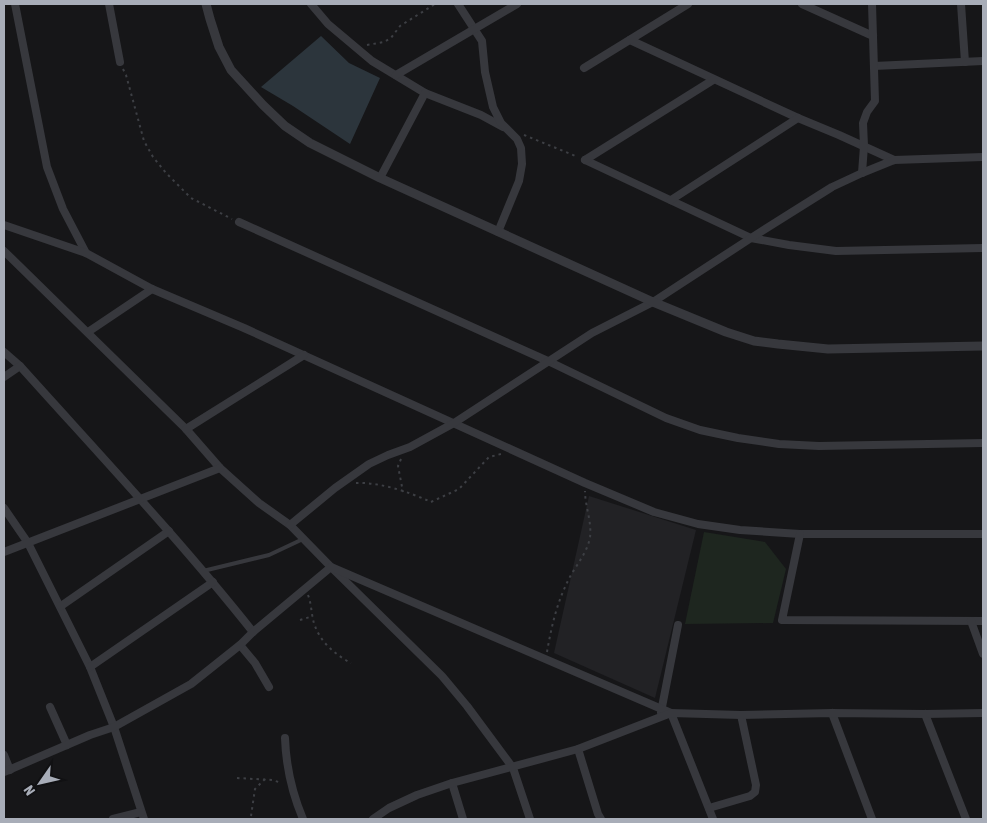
<svg xmlns="http://www.w3.org/2000/svg" width="987" height="823" font-family="'Asap Condensed',sans-serif">
  <style>
    .built { fill: #222225 }
    .green { fill: #1e261f }
    .water { fill: #2c353c }
    .lines { fill: none; stroke-linecap: round; stroke-linejoin: round }
    .path { stroke: #3d3f44; stroke-width: 2; stroke-dasharray: 2.5 4; stroke-linecap: butt }
    .service { stroke: #37383d; stroke-width: 4 }
    .minor { stroke: #37383d; stroke-width: 8 }
    .tertiary { stroke: #37383d; stroke-width: 9 }
  </style>
  <rect width="100%" height="100%" fill="#161618"/>
  <path class="built" d="M589,496L696,530L655,698L554,653Z"/>
  <path class="green" d="M704,532L765,542L786,569L773,623L685,624Z"/>
  <path class="water" d="M321,36L349,63L380,78L350,144L293,106L261,87Z"/>
  <g class="lines">
    <g class="path">
      <path d="M367,45L384,42L391,38L400,26L435,4"/>
      <path d="M123,69L126,75L144,141L153,157L166,173L191,198L232,219"/>
      <path d="M524,135L578,157"/>
      <path d="M401,459L398,466L403,492"/>
      <path d="M356,483C380,482 409,492 431,502L459,489L489,457L501,454"/>
      <path d="M308,595C312,605 311,616 315,626C321,643 336,655 351,663"/>
      <path d="M300,620L313,616"/>
      <path d="M547,652C551,629 556,606 566,585C573,568 587,555 590,537C592,522 585,506 585,491"/>
      <path d="M237,778L272,780L282,783"/>
      <path d="M251,816L255,789L265,779"/>
    </g>
    <path class="service" d="M203,571L269,555L303,539"/>
    <g class="minor">
      <path d="M15,4L47,167L63,209L86,253"/>
      <path d="M109,4L120,62"/>
      <path d="M311,4L328,24L372,61L425,93L481,115L503,127"/>
      <path d="M458,4L482,41L485,72L493,107L501,123L517,139L521,148L522,164L519,181L498,232"/>
      <path d="M802,4L873,36"/>
      <path d="M961,4L965,62"/>
      <path d="M630,40L798,118L839,135L894,160"/>
      <path d="M874,66L983,61"/>
      <path d="M584,68L688,4"/>
      <path d="M396,75L517,4"/>
      <path d="M585,160L751,238L789,245L836,251L983,248"/>
      <path d="M585,160L713,80"/>
      <path d="M862,173L864,146L863,123L867,112L875,101L872,4"/>
      <path d="M380,178L425,93"/>
      <path d="M671,200L798,118"/>
      <path d="M239,222L550,362L666,418L700,430L738,438L779,444L819,446L983,443"/>
      <path d="M4,225L86,253L152,289L244,328L585,483L654,512L698,524L740,530L800,534H983"/>
      <path d="M4,251L186,429L220,468L259,503L290,525L331,567L442,676L467,706L513,768L530,819"/>
      <path d="M88,332L152,289"/>
      <path d="M4,352L20,366C99,454 180,540 253,632"/>
      <path d="M4,377L20,366"/>
      <path d="M186,429L304,355"/>
      <path d="M4,508L28,543L90,667L114,727L144,819"/>
      <path d="M290,525L335,488L369,464L388,455L410,447L454,423L592,333L653,302L751,238L832,187L862,173L894,160L983,157"/>
      <path d="M800,534L782,620L983,621"/>
      <path d="M4,552L220,468"/>
      <path d="M61,606L169,531"/>
      <path d="M971,621L983,654"/>
      <path d="M240,645L255,663L269,687"/>
      <path d="M90,667L213,582"/>
      <path d="M50,707L67,745"/>
      <path d="M661,712L678,625"/>
      <path d="M832,713L872,819"/>
      <path d="M925,714L966,819"/>
      <path d="M285,738C286,766 292,793 303,819"/>
      <path d="M578,749L598,814L601,819"/>
      <path d="M4,755L10,770"/>
      <path d="M4,772L90,735L114,727L191,684L240,645L253,632L331,567L671,713L713,819"/>
      <path d="M452,783L463,819"/>
      <path d="M709,808L750,796L755,792L756,785L741,715"/>
      <path d="M113,819L141,812"/>
      <path d="M373,819L389,808L417,795L452,783L578,749L671,713L741,715L832,713L925,714L983,713"/>
    </g>
    <path class="tertiary" d="M206,4L210,19L219,47L231,70L263,105L285,126L310,143L380,178L653,302L726,332L754,341L778,344L828,349L983,346"/>
  </g>
  <rect width="987" height="823" fill="none" stroke="#a8adb8" stroke-width="10"/>
  <g transform="translate(40 783) rotate(236)" stroke="#111113" stroke-width="4" paint-order="stroke">
  <path d="M0-4L9 19L0 12L-9 19Z" fill="#a8adb8"/>
  <text y="-8" font-size="14" font-weight="bold" text-anchor="middle" fill="#a8adb8">N</text>
  </g>
</svg>
